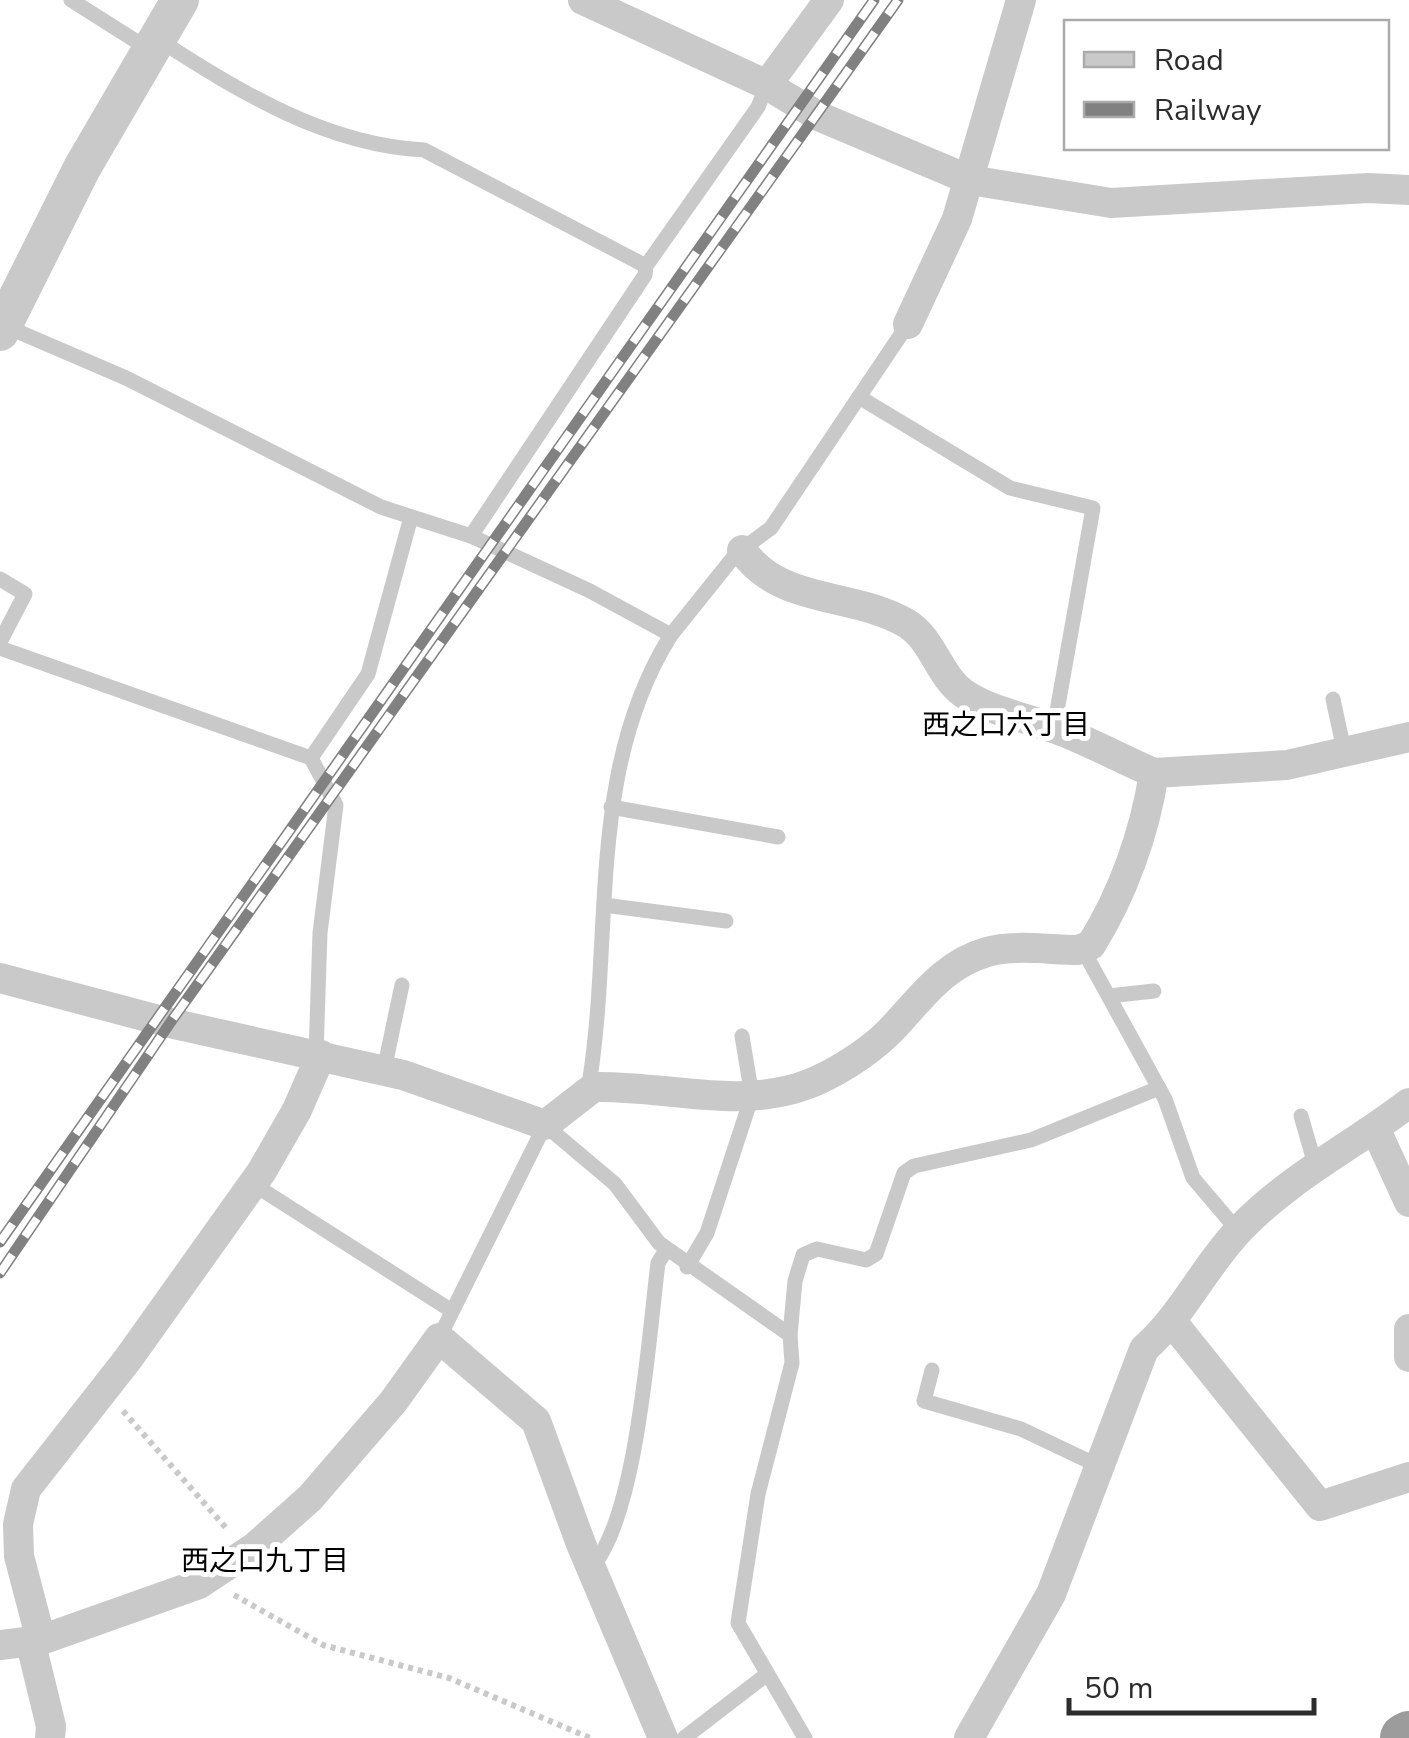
<svg xmlns="http://www.w3.org/2000/svg" width="1409" height="1738" font-family="'Nunito Sans','Noto Sans JP',sans-serif">
  <style>
    .lines { fill: none; stroke-linecap: round; stroke-linejoin: round }
    .path { stroke: #c9c9c9; stroke-width: 6; stroke-dasharray: 5 5; stroke-linecap: butt }
    .service { stroke: #c9c9c9; stroke-width: 15 }
    .minor { stroke: #c9c9c9; stroke-width: 30 }
    .tertiary { stroke: #c9c9c9; stroke-width: 38 }
    .trunk { stroke: #9c9c9c; stroke-width: 50 }
    .rail-casing { stroke: #818181; stroke-width: 11 }
    .rail { stroke: #fff; stroke-width: 8; stroke-dasharray: 22; stroke-linecap: butt }
    .labels { text-anchor: middle; dominant-baseline: central; stroke-width: 10; stroke-linejoin: round; paint-order: stroke }
    .neighbourhood-label { font-size: 28px; fill: #000; stroke: #fff }
  </style>
  <rect width="100%" height="100%" fill="#fff"/>
  <g class="lines">
    <g class="path">
      <path d="M123,1411L227,1529"/>
      <path d="M234,1595L323,1645L449,1678L590,1738"/>
    </g>
    <g class="service">
      <path d="M71,0L150,50"/>
      <path d="M159,40C240,92 326,145 424,150L646,266"/>
      <path d="M5,326L126,378L381,507L471,536L590,591L671,635C587,769 613,928 590,1078L594,1087"/>
      <path d="M859,397L1010,488L1093,508L1054,728"/>
      <path d="M471,536L645,275L646,266L758,107L767,85"/>
      <path d="M0,579L25,594L0,642"/>
      <path d="M671,635L736,554L771,528L908,324"/>
      <path d="M0,648L311,758L368,674L411,517"/>
      <path d="M1333,699L1345,755"/>
      <path d="M311,758L336,805L320,933L316,1054"/>
      <path d="M611,807L778,837"/>
      <path d="M604,905L726,921"/>
      <path d="M1082,948L1165,1099L1193,1178L1238,1231"/>
      <path d="M1109,996L1154,991"/>
      <path d="M384,1070L402,985"/>
      <path d="M1301,1116L1316,1168"/>
      <path d="M253,1184L452,1311"/>
      <path d="M687,1267L707,1233L752,1096L742,1036"/>
      <path d="M790,1335L795,1281L803,1255L817,1249L866,1260L876,1254L904,1173L914,1166L1031,1140L1159,1088"/>
      <path d="M439,1338L545,1125L615,1184L659,1243L790,1335L792,1363L758,1494L738,1623L805,1738"/>
      <path d="M932,1370L924,1401L1021,1429L1101,1467"/>
      <path d="M591,1568C637,1519 649,1334 658,1263L666,1250"/>
      <path d="M684,1738L766,1675"/>
    </g>
    <g class="minor">
      <path d="M583,0L767,85L818,116L970,180L1111,203L1368,188L1409,190"/>
      <path d="M767,85L829,0"/>
      <path d="M908,324L957,219L1021,0"/>
      <path d="M742,550C780,605 853,592 906,623C933,639 939,676 963,693C991,712 1025,717 1056,729C1089,741 1121,759 1154,773"/>
      <path d="M0,978L170,1023L403,1075L545,1125L594,1087C664,1085 737,1110 806,1085C833,1075 868,1053 889,1032C920,1000 942,965 987,952C1014,944 1050,950 1078,950L1091,945C1123,894 1145,832 1154,773L1287,765L1409,737"/>
      <path d="M1375,1128L1409,1202"/>
      <path d="M1173,1323L1320,1506L1409,1477"/>
      <path d="M1409,1329V1357"/>
      <path d="M30,1640L51,1726L50,1738"/>
      <path d="M41,1640L19,1556L18,1524L26,1489L128,1359L262,1171L297,1110L321,1055"/>
      <path d="M0,1645L41,1640L199,1584L255,1547L310,1498L393,1402L439,1338L536,1421L581,1544L663,1738"/>
      <path d="M969,1738L1051,1594L1144,1349C1184,1314 1204,1266 1241,1228C1289,1178 1354,1145 1409,1103"/>
    </g>
    <path class="tertiary" d="M0,332L82,168L180,0"/>
    <path class="trunk" d="M1405,1738L1409,1736"/>
    <defs>
      <g id="rail">
        <path d="M0,1242L874,0"/>
        <path d="M0,1273L170,1023L898,0"/>
      </g>
    </defs>
    <use href="#rail" class="rail-casing"/>
    <use href="#rail" class="rail"/>
  </g>
  <g class="labels">
    <g class="neighbourhood-label">
      <text x="1006" y="725">西之口六丁目</text>
      <text x="265" y="1561">西之口九丁目</text>
    </g>
  </g>
  <rect x="1064" y="20" width="325" height="130" fill="#ffffff" stroke="#ababab" stroke-width="2.5"/>
  <rect x="1084" y="52" width="50" height="15" fill="#c9c9c9" stroke="#ababab" stroke-width="2.5"/>
  <text x="1154" y="70" font-size="30" fill="#2c2c2c">Road</text>
  <rect x="1084" y="102" width="50" height="15" fill="#818181" stroke="#ababab" stroke-width="2.5"/>
  <text x="1154" y="120" font-size="30" fill="#2c2c2c">Railway</text>
  <path d="M1069 1698v15h245v-15" fill="none" stroke="#2c2c2c" stroke-width="5"/>
  <text x="1084" y="1698" font-size="30" fill="#2c2c2c" stroke="#ffffff" stroke-width="8" paint-order="stroke">50 m</text>
</svg>
